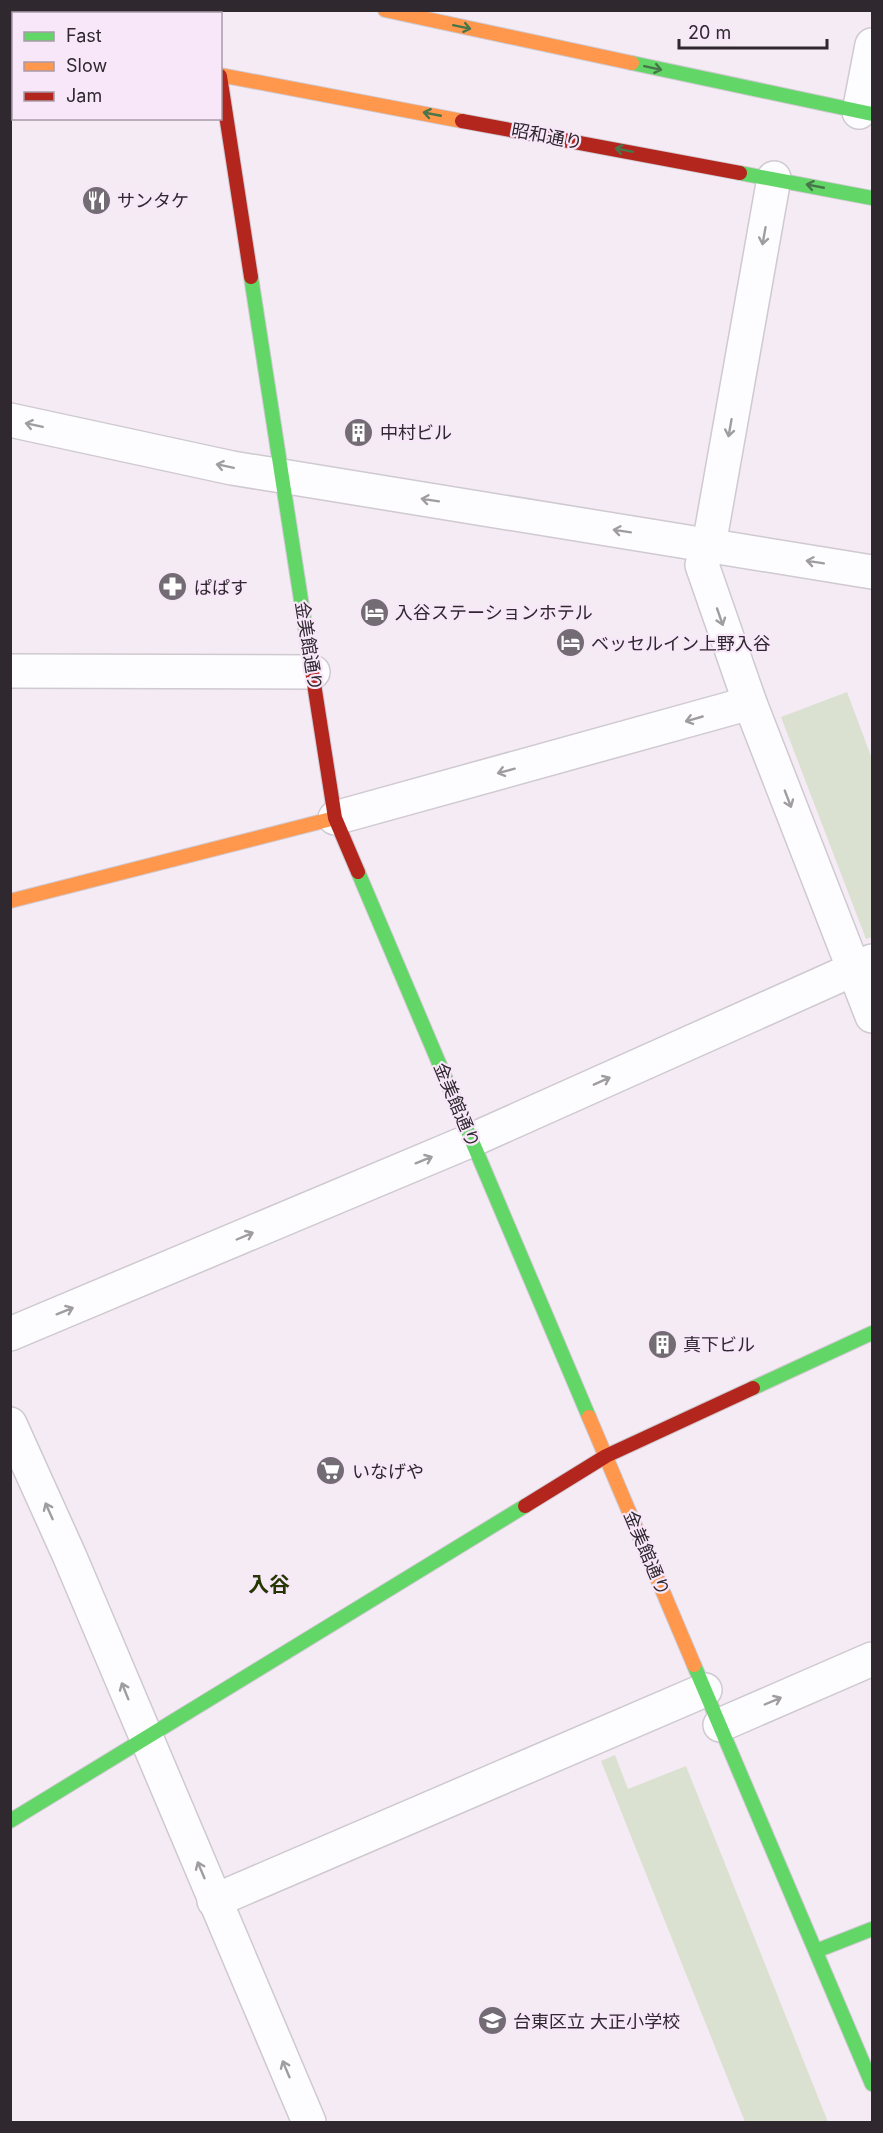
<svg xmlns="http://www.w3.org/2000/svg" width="883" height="2133" font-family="Inter,'Noto Sans JP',sans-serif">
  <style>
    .green { fill: #dbe1d1 }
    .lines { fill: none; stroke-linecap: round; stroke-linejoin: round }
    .street-casing { stroke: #cfc9d0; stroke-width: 36 }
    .fast-casing { stroke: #cfc9d0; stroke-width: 16 }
    .slow-casing { stroke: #cfc9d0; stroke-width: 16 }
    .jam-casing { stroke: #cfc9d0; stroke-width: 16 }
    .street { stroke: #fdfcfe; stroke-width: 33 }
    .fast { stroke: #63d668; stroke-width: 14 }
    .slow { stroke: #ff974d; stroke-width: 14 }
    .jam { stroke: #b3261e; stroke-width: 14 }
    .oneway { stroke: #467649 }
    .oneway2 { stroke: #a09da1 }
    .labels { text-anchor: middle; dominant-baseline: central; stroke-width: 4.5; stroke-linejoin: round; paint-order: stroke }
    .street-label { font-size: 18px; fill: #2f282f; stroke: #f8e7f9 }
    .poi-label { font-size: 18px; fill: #2f282f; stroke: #f8e7f9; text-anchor: start }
    .quarter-label { font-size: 21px; font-weight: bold; fill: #253700; stroke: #f8e7f9 }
  </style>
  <rect width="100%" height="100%" fill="#f4ebf5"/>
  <g class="green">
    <path d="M847,692L872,759V937L866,939L781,717Z"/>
    <path d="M615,1755L628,1789L686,1766L828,2122H745L601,1761Z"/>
  </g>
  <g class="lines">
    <defs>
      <g id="street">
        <path d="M859,112L872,45"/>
        <path d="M774,178L709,545L702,565L750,703L872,1016"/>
        <path d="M10,420L232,468L872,572"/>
        <path d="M10,671L313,672"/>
        <path d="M335,818L750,703"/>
        <path d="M10,1334L472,1140L872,961"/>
        <path d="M10,1424L70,1557L309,2122"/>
        <path d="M720,1725L872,1659"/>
        <path d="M214,1901L705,1690"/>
      </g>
      <g id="fast">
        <path d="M632,63L872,114"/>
        <path d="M740,173L872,198"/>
        <path d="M251,277L312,671"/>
        <path d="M358,872L589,1417"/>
        <path d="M753,1388L872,1333"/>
        <path d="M694,1665L872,2084"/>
        <path d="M10,1821L525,1506"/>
        <path d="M816,1951L872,1929"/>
      </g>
      <g id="slow">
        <path d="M385,10L632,63"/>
        <path d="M220,75L462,121"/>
        <path d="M10,901L335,818"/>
        <path d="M589,1417L694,1665"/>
      </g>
      <g id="jam">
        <path d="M211,10V14"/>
        <path d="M10,30L14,31"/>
        <path d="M220,76L251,277"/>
        <path d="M462,121L740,173"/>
        <path d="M312,671L335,818L358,872"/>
        <path d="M525,1506L606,1456L753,1388"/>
      </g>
    </defs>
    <use href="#street" class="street-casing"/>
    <use href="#fast" class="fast-casing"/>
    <use href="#slow" class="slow-casing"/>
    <use href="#jam" class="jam-casing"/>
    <use href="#street" class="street"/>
    <use href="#fast" class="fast"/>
    <use href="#slow" class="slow"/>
    <use href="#jam" class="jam"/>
  </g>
  <defs><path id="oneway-shaft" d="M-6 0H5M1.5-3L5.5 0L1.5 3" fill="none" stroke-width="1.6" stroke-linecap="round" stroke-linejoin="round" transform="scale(1.5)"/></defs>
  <g class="oneway">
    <use href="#oneway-shaft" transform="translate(462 27) rotate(12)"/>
    <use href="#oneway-shaft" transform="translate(653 68) rotate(12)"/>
    <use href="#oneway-shaft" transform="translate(432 114) rotate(-169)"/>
    <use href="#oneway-shaft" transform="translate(624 150) rotate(-169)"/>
    <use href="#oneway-shaft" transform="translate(815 186) rotate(-169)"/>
  </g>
  <g class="oneway2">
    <use href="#oneway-shaft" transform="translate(764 236) rotate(100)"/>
    <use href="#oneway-shaft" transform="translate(34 425) rotate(-168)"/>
    <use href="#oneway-shaft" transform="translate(730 428) rotate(100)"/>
    <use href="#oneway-shaft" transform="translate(225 466) rotate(-168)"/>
    <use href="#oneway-shaft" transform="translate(430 500) rotate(-171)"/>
    <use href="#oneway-shaft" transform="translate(622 531) rotate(-171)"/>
    <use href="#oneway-shaft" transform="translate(815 562) rotate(-171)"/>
    <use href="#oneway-shaft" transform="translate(720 617) rotate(71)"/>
    <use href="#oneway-shaft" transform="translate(694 719) rotate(164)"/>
    <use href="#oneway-shaft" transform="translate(506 771) rotate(165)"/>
    <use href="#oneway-shaft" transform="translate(788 799) rotate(69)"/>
    <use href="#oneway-shaft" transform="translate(602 1081) rotate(-24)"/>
    <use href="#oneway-shaft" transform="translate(424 1160) rotate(-22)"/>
    <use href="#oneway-shaft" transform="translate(245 1236) rotate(-23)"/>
    <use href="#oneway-shaft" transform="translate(65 1311) rotate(-22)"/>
    <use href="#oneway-shaft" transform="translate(49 1511) rotate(-114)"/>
    <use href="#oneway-shaft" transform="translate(125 1691) rotate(-112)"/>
    <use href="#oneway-shaft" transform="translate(773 1701) rotate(-23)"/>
    <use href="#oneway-shaft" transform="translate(201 1870) rotate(-113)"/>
    <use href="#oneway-shaft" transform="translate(286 2069) rotate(-113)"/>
  </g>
  <defs>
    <symbol id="restaurant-disc" viewBox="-11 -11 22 22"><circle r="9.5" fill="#746c74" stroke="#f8e7f9"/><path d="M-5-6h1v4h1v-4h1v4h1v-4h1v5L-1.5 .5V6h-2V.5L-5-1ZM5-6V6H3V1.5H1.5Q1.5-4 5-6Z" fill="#fff"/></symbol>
    <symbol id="building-disc" viewBox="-11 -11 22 22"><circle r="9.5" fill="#746c74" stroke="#f8e7f9"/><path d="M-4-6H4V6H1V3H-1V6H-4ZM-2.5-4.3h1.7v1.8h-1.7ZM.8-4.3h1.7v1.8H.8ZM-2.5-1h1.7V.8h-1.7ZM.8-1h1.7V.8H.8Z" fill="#fff"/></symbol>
    <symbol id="pharmacy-disc" viewBox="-11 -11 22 22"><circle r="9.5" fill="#746c74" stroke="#f8e7f9"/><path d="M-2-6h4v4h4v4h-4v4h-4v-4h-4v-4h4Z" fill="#fff"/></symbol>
    <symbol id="hotel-disc" viewBox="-11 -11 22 22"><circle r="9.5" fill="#746c74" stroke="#f8e7f9"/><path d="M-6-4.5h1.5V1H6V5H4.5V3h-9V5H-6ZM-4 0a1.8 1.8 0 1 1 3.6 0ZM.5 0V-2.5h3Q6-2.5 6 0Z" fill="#fff"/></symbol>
    <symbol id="supermarket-disc" viewBox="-11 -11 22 22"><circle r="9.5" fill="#746c74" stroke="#f8e7f9"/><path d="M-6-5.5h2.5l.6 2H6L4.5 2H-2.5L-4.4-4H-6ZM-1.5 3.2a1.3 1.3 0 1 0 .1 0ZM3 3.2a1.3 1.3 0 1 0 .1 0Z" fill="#fff"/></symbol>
    <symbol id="school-disc" viewBox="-11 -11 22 22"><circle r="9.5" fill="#746c74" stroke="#f8e7f9"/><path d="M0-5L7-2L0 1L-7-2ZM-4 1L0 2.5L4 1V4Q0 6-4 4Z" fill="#fff"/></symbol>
  </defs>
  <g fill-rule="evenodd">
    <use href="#restaurant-disc" x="80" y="184" width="33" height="33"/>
    <use href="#building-disc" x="342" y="416" width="33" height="33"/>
    <use href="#pharmacy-disc" x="156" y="570" width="33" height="33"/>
    <use href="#hotel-disc" x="358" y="596" width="33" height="33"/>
    <use href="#hotel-disc" x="554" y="626" width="33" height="33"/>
    <use href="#building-disc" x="646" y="1328" width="33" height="33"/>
    <use href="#supermarket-disc" x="314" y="1454" width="33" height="33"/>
    <use href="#school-disc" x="476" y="2004" width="33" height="33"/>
  </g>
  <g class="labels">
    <g class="street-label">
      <text transform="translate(547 136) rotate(11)">昭和通り</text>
      <text transform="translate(309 646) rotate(81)">金美館通り</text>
      <text transform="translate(457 1105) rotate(67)">金美館通り</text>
      <text transform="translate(647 1553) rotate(67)">金美館通り</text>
    </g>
    <g class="poi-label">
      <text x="117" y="200">サンタケ</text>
      <text x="380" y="432">中村ビル</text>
      <text x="194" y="587">ぱぱす</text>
      <text x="395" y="612">入谷ステーションホテル</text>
      <text x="591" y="643">ベッセルイン上野入谷</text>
      <text x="683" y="1344">真下ビル</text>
      <text x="352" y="1471">いなげや</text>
      <text x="513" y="2021">台東区立 大正小学校</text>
    </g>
    <g class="quarter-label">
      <text x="269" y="1584">入谷</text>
    </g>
  </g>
  <rect width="883" height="2133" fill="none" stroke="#2f282f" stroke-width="24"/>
  <rect x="12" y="12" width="210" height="108" fill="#f8e7f9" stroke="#a89ba8" stroke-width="1.5"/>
  <rect x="24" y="32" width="30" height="9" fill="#63d668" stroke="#a89ba8" stroke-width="1.5"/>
  <text x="66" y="42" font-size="18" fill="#2f282f">Fast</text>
  <rect x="24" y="62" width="30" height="9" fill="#ff974d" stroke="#a89ba8" stroke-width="1.5"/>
  <text x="66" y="72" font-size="18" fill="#2f282f">Slow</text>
  <rect x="24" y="92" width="30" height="9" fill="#b3261e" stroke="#a89ba8" stroke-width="1.5"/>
  <text x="66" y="102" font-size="18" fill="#2f282f">Jam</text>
  <path d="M679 39v9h148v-9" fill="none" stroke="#2f282f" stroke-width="3"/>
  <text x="688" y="39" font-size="18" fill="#2f282f" stroke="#f8e7f9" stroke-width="4.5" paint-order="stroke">20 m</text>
</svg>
